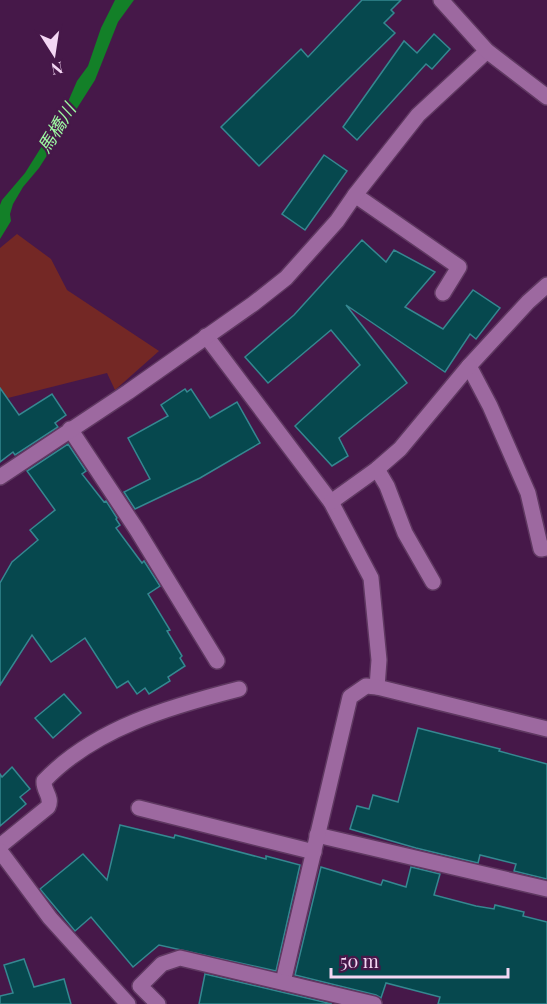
<svg xmlns="http://www.w3.org/2000/svg" width="547" height="1004" font-family="'Playfair Display','Noto Sans JP',serif">
  <style>
    .green { fill: #742825 }
    .water { fill: #138028 }
    .building { fill: #06484e; stroke: #358891; stroke-width: 1.5 }
    .lines { fill: none; stroke-linecap: round; stroke-linejoin: round }
    .street-casing { stroke: #5f3861; stroke-width: 18 }
    .secondary-casing { stroke: #5f3861; stroke-width: 18 }
    .street { stroke: #9d69a0; stroke-width: 15 }
    .secondary { stroke: #9d69a0; stroke-width: 15 }
    .labels { text-anchor: middle; dominant-baseline: central; stroke-width: 4.5; stroke-linejoin: round; paint-order: stroke }
    .water-label { font-size: 18px; font-style: italic; fill: #9efaa2; stroke: #461849 }
  </style>
  <rect width="100%" height="100%" fill="#461849"/>
  <path class="green" d="M17,234L51,259L67,290L159,351L115,390L107,373L0,400V248Z"/>
  <path class="water" d="M115,0H134L118,22L95,80L39,168L23,187L13,204L10,214L11,221L0,239V205L2,200L25,173L64,111L77,81L88,66L101,28Z"/>
  <g class="building">
    <path d="M362,0H401L391,10L394,13L384,23L395,33L259,166L221,127L301,49L308,57Z"/>
    <path d="M434,34L450,49L432,69L426,64L357,140L343,127L404,41L417,53Z"/>
    <path d="M324,155L347,171L305,230L282,214Z"/>
    <path d="M362,240L386,262L394,250L435,272L405,307L443,329L473,290L500,308L476,339L470,334L445,372L346,305L407,383L339,438L348,456L332,466L295,426L360,365L331,330L268,383L245,357L294,315Z"/>
    <path d="M0,388L19,415L52,394L66,415L55,423L58,427L15,455L13,452L0,462Z"/>
    <path d="M185,389L187,392L191,389L210,418L237,402L260,443L200,478L135,509L124,492L150,479L128,438L168,416L161,405Z"/>
    <path d="M68,444L86,471L82,474L104,502L106,501L117,518L116,519L120,525L116,528L142,563L144,561L160,586L148,594L170,630L167,631L182,656L180,658L185,666L168,677L170,681L149,694L145,688L137,694L128,681L117,688L85,638L51,662L32,635L0,685V583L12,562L38,540L30,530L55,510L27,471Z"/>
    <path d="M64,694L81,713L53,738L35,718Z"/>
    <path d="M418,728L500,749L499,751L547,764V879L514,871L516,864L480,855L478,863L416,848L350,829L357,806L369,809L373,795L398,802Z"/>
    <path d="M12,767L30,789L20,797L26,804L0,826V774L2,777Z"/>
    <path d="M120,825L174,838L175,835L266,859V856L300,865L276,971L159,945L133,967L91,917L75,931L40,889L83,854L107,880Z"/>
    <path d="M321,867L381,885L383,880L406,887L411,867L440,874L434,895L476,906L494,909L495,905L524,912L523,916L547,922V1004H438L440,997L386,983L381,998L376,995L295,975Z"/>
    <path d="M24,959L34,987L64,979L71,1004H0V996L13,993L4,965Z"/>
    <path d="M205,974L332,1004H199Z"/>
  </g>
  <g class="lines">
    <defs>
      <g id="street">
        <path d="M355,195L459,267L443,293"/>
        <path d="M547,285L528,302L469,366L490,406L528,493L541,549L547,548"/>
        <path d="M206,336L331,502L371,578L379,660L377,687"/>
        <path d="M70,429L137,530L217,661"/>
        <path d="M377,469L387,486L405,533L433,582"/>
        <path d="M0,477L128,392L253,304L286,278L337,221L355,195L418,115L487,51"/>
        <path d="M331,502L377,469L400,449L469,366"/>
        <path d="M139,808L314,852"/>
        <path d="M317,835L547,889"/>
        <path d="M0,846L48,807C53,797 43,791 44,781C94,728 172,706 239,689"/>
        <path d="M0,851L50,918L128,1004"/>
        <path d="M283,982L350,697L366,686L377,687L547,729"/>
        <path d="M158,1004L140,986L162,964L180,958L374,1004"/>
      </g>
      <path id="secondary" d="M441,0L487,51L547,97"/>
    </defs>
    <use href="#street" class="street-casing"/>
    <use href="#secondary" class="secondary-casing"/>
    <use href="#street" class="street"/>
    <use href="#secondary" class="secondary"/>
  </g>
  <g class="labels">
    <g class="water-label">
      <text transform="translate(56 128) rotate(-58)">馬橋川</text>
    </g>
  </g>
  <g transform="translate(54 54) rotate(168)" stroke="#461849" stroke-width="4.5" paint-order="stroke">
  <path d="M0-4.5L10 22L0 15L-10 22Z" fill="#f4d7f4"/>
  <text y="-9" font-size="16" font-weight="bold" text-anchor="middle" fill="#f4d7f4">N</text>
  </g>
  <path d="M331 968v9h177v-9" fill="none" stroke="#f4d7f4" stroke-width="3"/>
  <text x="340" y="968" font-size="18" fill="#f4d7f4" stroke="#461849" stroke-width="4.5" paint-order="stroke">50 m</text>
</svg>
